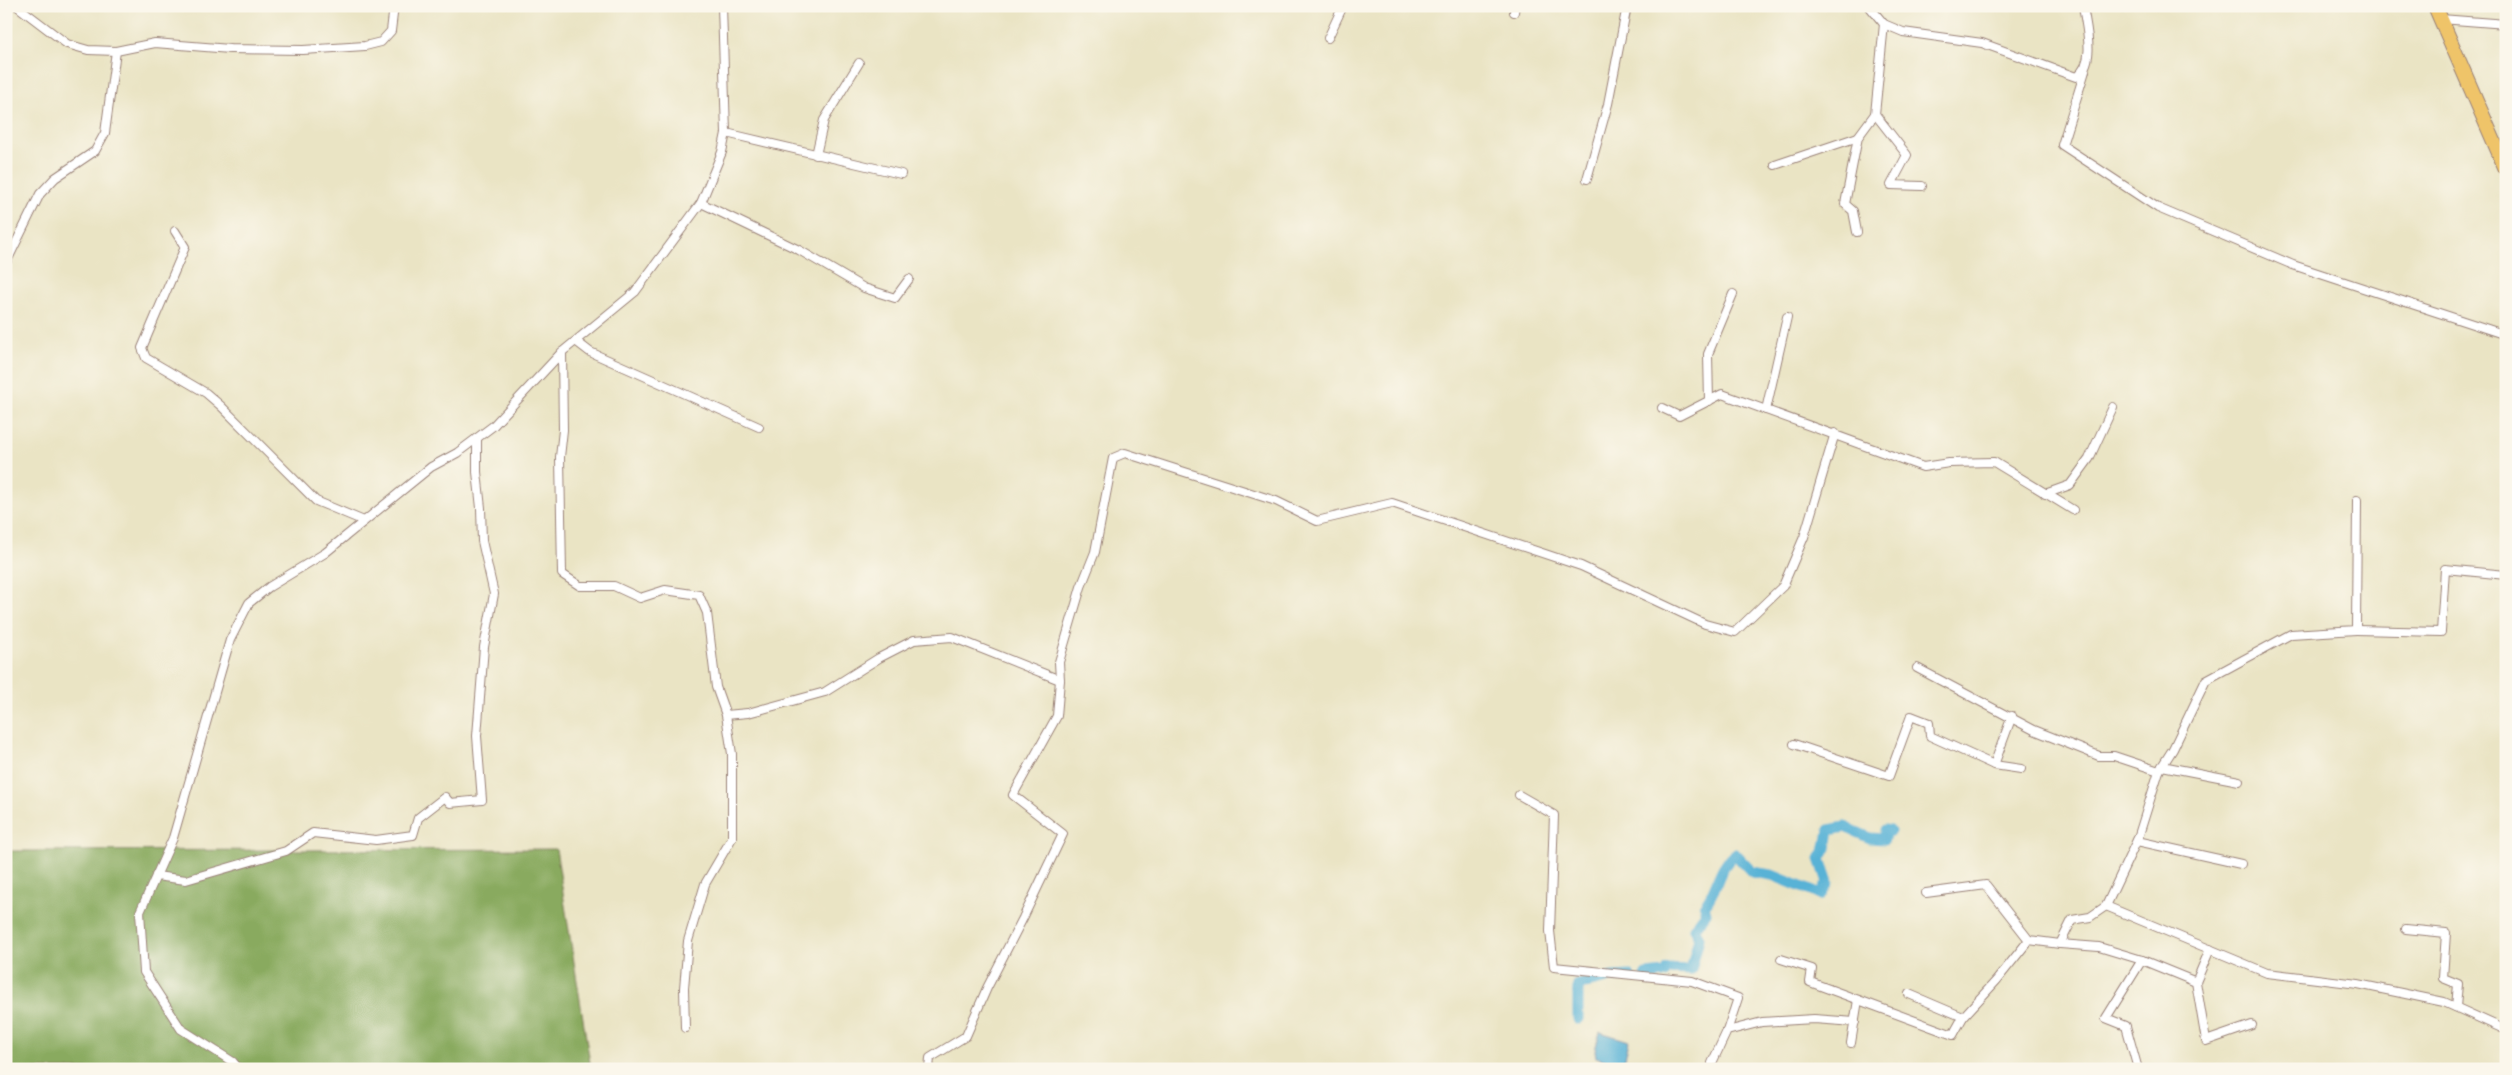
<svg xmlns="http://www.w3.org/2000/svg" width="2512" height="1075" font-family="'Balsamiq Sans',sans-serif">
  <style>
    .forest { fill: #89aa5e; stroke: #6a6444 }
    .water { fill: #58b2d6; stroke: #516880 }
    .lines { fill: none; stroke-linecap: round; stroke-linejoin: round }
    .canal { stroke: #58b2d6; stroke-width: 11 }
    .minor-casing { stroke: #9a8278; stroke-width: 10 }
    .trunk-casing { stroke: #9a8278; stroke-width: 16 }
    .minor { stroke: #fff; stroke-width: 8 }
    .trunk { stroke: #efc469; stroke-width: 14 }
  </style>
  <rect width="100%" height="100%" fill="#fbf7ec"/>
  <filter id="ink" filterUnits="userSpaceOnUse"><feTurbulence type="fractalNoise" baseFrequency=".02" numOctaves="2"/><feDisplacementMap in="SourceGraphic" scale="10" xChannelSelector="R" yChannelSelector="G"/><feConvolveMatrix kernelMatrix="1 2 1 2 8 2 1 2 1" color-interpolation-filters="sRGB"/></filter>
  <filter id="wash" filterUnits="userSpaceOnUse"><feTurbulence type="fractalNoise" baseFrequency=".0096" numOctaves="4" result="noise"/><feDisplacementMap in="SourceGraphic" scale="20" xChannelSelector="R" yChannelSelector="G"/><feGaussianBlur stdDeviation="1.12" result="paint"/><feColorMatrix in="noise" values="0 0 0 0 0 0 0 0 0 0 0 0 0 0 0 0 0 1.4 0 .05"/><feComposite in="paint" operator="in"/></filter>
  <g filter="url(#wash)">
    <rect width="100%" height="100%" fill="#eae4c4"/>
    <path class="forest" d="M556,849L591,1069H6V851Z"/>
    <path class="water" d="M1600,1032L1629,1041L1623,1066L1596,1057L1595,1050Z"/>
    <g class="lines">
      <g class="canal">
        <path d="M1646,975L1665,973L1667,969L1691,970L1699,938L1694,929L1706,913L1704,906C1718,890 1717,868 1735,854L1752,872L1772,875L1821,895L1828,882L1820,859L1826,848L1829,830L1845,827L1870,838L1884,839L1885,830L1890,831"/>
        <path d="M1578,1019V985L1612,977L1630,976"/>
      </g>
    </g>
  </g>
  <g filter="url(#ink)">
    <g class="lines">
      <defs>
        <g id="minor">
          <path d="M17,6L67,44L88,50L116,51L155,43L230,49L303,50L365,46L381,42L391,31L394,6"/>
          <path d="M1869,6L1884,24L1903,32L1982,43L2076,77C2097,63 2086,28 2083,6"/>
          <path d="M1514,12L1515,6"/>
          <path d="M2441,19L2506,24"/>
          <path d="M1328,38L1343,6"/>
          <path d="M2085,71L2062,145L2158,208L2293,265L2506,335"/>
          <path d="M1875,114L1884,24"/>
          <path d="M726,133L901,174"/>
          <path d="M816,155L824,120L859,63"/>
          <path d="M1775,165L1858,137"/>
          <path d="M1587,179L1608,104L1627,6"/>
          <path d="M701,203L799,250L864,288L895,298L909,279"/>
          <path d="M175,231L185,247L142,348L146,358L206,393L221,406L316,501L364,521"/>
          <path d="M1857,232L1853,211L1845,204L1858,137L1875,114L1907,155L1891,185L1922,186"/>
          <path d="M6,263L40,194L55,178L95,151L105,133L116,51"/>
          <path d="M577,342L590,352L759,427"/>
          <path d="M562,352L563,430L560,457L562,574L580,586H614L640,598L665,590L699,595L707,613L716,687L726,715L732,754V838L705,884L688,941L684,988L685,1028"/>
          <path d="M1709,401L1708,354L1733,294"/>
          <path d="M1662,408L1679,416L1722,394L1923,467L1949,463L1994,462L2073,510"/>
          <path d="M1766,410L1787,317"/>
          <path d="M2045,494L2070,485L2089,459L2113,407"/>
          <path d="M2356,630L2441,632L2445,569L2506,575"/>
          <path d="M1917,668L2034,730L2099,756H2114L2159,771"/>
          <path d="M726,715L748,713L825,692L879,658L914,640L952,637L1060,680"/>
          <path d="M1794,744L1889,776L1911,716L1929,723L1930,736L1994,765L2012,716"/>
          <path d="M1994,765L2021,769"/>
          <path d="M2162,766L2239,781"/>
          <path d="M1519,795L1554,815L1550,931L1554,967L1692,981L1738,998L1727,1031"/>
          <path d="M2137,841L2241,864"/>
          <path d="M156,876L186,880L286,851L313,833L376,840L413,835L418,818L445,797L450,803L482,800L477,736L484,647L494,594L482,541L481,508L477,472V438"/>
          <path d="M1926,893L1986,885L2029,940"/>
          <path d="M2106,906L2267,973L2358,984L2444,1002L2506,1030"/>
          <path d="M2406,929L2446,933L2443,978L2458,984L2456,1007"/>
          <path d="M2210,949L2196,982L2142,960L2099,947L2060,944L2072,920L2090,917L2106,906L2138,838L2159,771L2173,749L2206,680L2291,634L2356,630L2357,500"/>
          <path d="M1781,959L1812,969L1810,982L1953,1035L1963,1017"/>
          <path d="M2196,982L2206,1041L2252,1025"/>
          <path d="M1909,994L1963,1017L1996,981L2029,940L2060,944"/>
          <path d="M1851,1043L1858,1000"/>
          <path d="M1712,1063L1727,1031L1762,1022L1814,1019L1855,1022"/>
          <path d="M239,1069L233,1062L181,1029L144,972L140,912L173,838L230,640L249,603L269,587L325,553L431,467L457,453L493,426L562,352L635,292L701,203L722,152L726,133L722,6"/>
          <path d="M929,1069L930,1058L966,1036L987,988L1023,918L1063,834L1013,795L1057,716L1060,680L1059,662L1081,587L1095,552L1113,458L1125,453L1276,501L1317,521L1392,503L1581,566L1705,624L1735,632L1783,586L1804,537L1835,433"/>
          <path d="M2138,1069L2126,1026L2106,1018L2142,960"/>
        </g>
        <path id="trunk" d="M2435,6L2506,169"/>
      </defs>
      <use href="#minor" class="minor-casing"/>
      <use href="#trunk" class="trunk-casing"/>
      <use href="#minor" class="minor"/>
      <use href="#trunk" class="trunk"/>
    </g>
  </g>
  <rect width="2512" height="1075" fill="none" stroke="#fbf7ec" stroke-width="25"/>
</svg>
